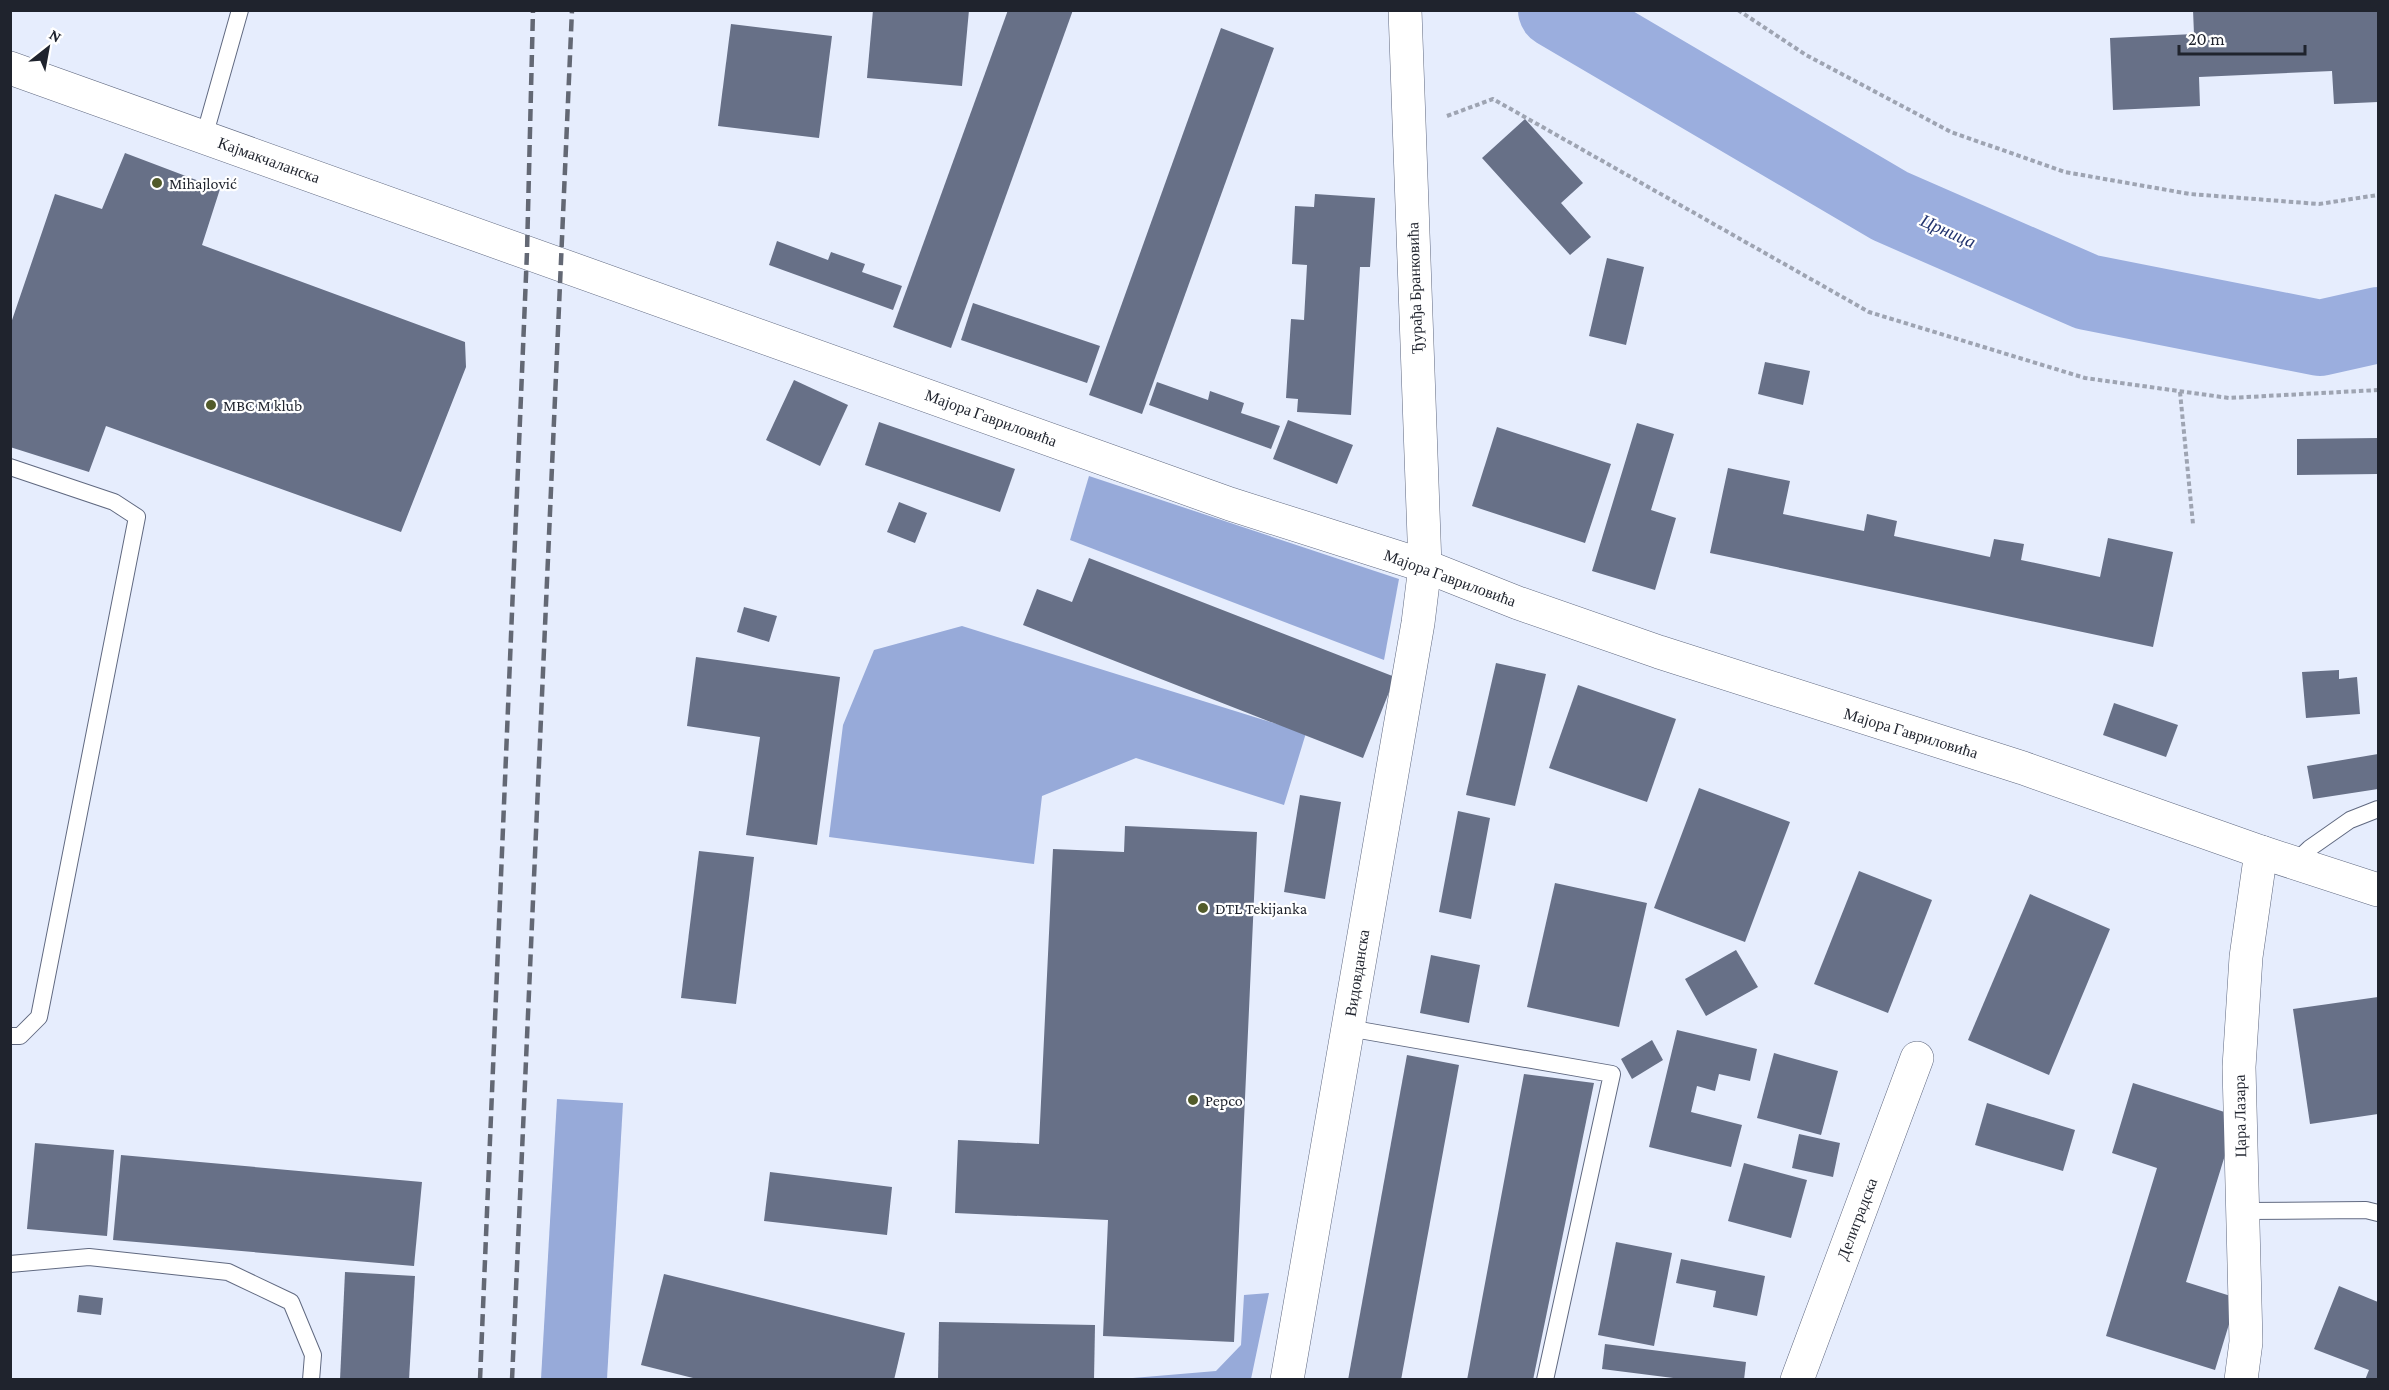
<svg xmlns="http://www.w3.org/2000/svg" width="2389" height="1390" font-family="'Crimson Pro',serif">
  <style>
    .forest { fill: #97aad9 }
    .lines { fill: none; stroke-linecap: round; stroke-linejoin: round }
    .river { stroke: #9baede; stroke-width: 76 }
    .building { fill: #677087 }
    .lane-casing { stroke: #606980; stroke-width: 18 }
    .street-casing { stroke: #606980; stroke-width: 34 }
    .secondary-casing { stroke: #606980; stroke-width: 34 }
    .path { stroke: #9ea4b2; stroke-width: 4; stroke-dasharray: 4.5 3; stroke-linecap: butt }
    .lane { stroke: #fff; stroke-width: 16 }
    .street { stroke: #fff; stroke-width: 33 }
    .secondary { stroke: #fff; stroke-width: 33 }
    .rail { stroke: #636874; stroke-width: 4.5; stroke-dasharray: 12 6; stroke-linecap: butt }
    .poi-dot { fill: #525b2a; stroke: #fff; stroke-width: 2 }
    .labels { text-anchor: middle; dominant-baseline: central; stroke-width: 4.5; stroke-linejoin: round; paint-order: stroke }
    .street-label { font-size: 16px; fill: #1f232d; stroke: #fff }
    .poi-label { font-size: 16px; fill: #1f232d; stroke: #fff; text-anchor: start }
    .water-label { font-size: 18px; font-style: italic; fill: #23356f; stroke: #fff }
  </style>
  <rect width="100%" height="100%" fill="#e6edfd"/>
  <g class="forest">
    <path d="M1089,476L1399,579L1384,660L1070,540Z"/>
    <path d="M962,626L1306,733L1284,805L1136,758L1042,796L1034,864L829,837L843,725L874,650Z"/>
    <path d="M557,1099L623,1103L607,1379H541Z"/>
    <path d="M1269,1293L1251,1379H1121L1216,1371L1241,1345L1244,1295Z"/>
  </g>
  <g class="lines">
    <path class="river" d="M1556,10L1890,206L2087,292L2320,338L2378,325"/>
  </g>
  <g class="building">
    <path d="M873,10H969L962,86L867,78Z"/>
    <path d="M1008,10H1073L951,348L893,327Z"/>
    <path d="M2193,10H2378V102L2334,104L2332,71L2199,77L2200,106L2113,110L2110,38L2194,34Z"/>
    <path d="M731,24L832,36L819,138L718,126Z"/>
    <path d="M1221,28L1274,48L1142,414L1089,395Z"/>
    <path d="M1525,119L1583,183L1561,203L1591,237L1570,255L1482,158Z"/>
    <path d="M125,153L220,189L202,245L465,342L466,367L401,532L106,426L89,472L10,447V326L55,194L102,209Z"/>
    <path d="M1315,194L1375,198L1370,267H1360L1351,415L1297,412L1298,399L1286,398L1291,319L1304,320L1307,265L1292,264L1295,206L1314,207Z"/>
    <path d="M777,241L828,260L831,252L865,264L862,272L902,286L893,310L769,265Z"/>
    <path d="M1607,258L1644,267L1626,345L1589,336Z"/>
    <path d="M973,303L1100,346L1087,383L961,340Z"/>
    <path d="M1765,362L1810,371L1803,405L1758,394Z"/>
    <path d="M794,380L848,405L820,466L766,440Z"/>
    <path d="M1157,382L1208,400L1210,391L1244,403L1241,413L1280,426L1271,449L1149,405Z"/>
    <path d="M1288,420L1353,445L1337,484L1273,459Z"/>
    <path d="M879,422L1015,469L1000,512L865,465Z"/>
    <path d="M1637,423L1674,434L1651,510L1676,518L1655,590L1592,571Z"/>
    <path d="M1497,427L1611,464L1585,543L1472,506Z"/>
    <path d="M2378,438V474L2297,475V439Z"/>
    <path d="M1728,468L1790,481L1783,514L1864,531L1867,514L1897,521L1894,536L1990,557L1994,539L2024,544L2021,560L2100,577L2108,538L2173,552L2153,647L1710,553Z"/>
    <path d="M899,502L927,513L915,543L887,532Z"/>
    <path d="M1089,558L1395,677L1363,758L1023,625L1037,589L1072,602Z"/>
    <path d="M744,607L777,616L769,642L737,632Z"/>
    <path d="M696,657L840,677L817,845L746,835L760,737L687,726Z"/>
    <path d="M1496,663L1546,674L1515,806L1466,795Z"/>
    <path d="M2339,670V679L2357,677L2360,714L2306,718L2302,672Z"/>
    <path d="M1578,685L1676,719L1647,802L1549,768Z"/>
    <path d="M2114,703L2178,725L2166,757L2103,735Z"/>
    <path d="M2378,754V789L2313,799L2307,766Z"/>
    <path d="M1699,788L1790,822L1745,942L1654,908Z"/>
    <path d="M1300,795L1341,802L1325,899L1284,892Z"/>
    <path d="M1458,811L1490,818L1471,919L1439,912Z"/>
    <path d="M1125,826L1257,832L1234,1342L1103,1336L1108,1220L955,1213L958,1140L1039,1144L1053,849L1124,852Z"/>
    <path d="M699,851L754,857L736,1004L681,998Z"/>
    <path d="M1859,871L1932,900L1888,1013L1814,984Z"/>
    <path d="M1555,883L1647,903L1619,1027L1527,1007Z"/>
    <path d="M2030,894L2110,929L2049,1075L1968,1040Z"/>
    <path d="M1736,950L1758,987L1706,1016L1685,979Z"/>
    <path d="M1431,955L1480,965L1469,1023L1420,1013Z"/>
    <path d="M2378,997V1114L2310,1124L2293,1009Z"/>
    <path d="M1677,1030L1757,1049L1750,1081L1719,1074L1715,1091L1697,1086L1691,1112L1742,1125L1731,1167L1649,1147Z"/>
    <path d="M1652,1040L1663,1060L1632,1079L1621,1059Z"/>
    <path d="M1774,1053L1838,1071L1821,1135L1757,1118Z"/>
    <path d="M1407,1055L1459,1065L1401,1380H1348Z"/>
    <path d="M1524,1074L1594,1083L1533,1380H1467Z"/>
    <path d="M2133,1083L2237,1116L2186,1282L2237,1298L2215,1370L2106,1336L2157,1168L2112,1153Z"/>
    <path d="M1987,1103L2075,1130L2063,1171L1975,1145Z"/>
    <path d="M1799,1134L1840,1143L1833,1177L1792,1168Z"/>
    <path d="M35,1143L114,1150L107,1236L27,1229Z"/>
    <path d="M121,1155L422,1182L414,1266L113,1240Z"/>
    <path d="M1744,1163L1807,1180L1791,1238L1728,1221Z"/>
    <path d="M770,1172L892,1187L887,1235L764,1221Z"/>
    <path d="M1616,1242L1672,1253L1654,1346L1598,1335Z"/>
    <path d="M1681,1259L1765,1276L1757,1316L1713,1307L1716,1291L1676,1283Z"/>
    <path d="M345,1272L415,1276L409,1380H340Z"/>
    <path d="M664,1274L905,1333L894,1380H701L641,1365Z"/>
    <path d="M2339,1286L2378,1302V1380H2365L2369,1370L2314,1349Z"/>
    <path d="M79,1295L103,1298L101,1315L77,1312Z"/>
    <path d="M939,1322L1095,1325L1094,1380H938Z"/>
    <path d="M1605,1344L1746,1362L1744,1380H1689L1602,1369Z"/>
  </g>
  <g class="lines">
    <defs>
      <g id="lane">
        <path d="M204,137L240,10"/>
        <path d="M10,467L114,502L137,517L39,1017L20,1036H10"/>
        <path d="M2294,863L2310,848L2350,820L2378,809"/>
        <path d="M1348,1028L1612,1074L1545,1380"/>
        <path d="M2243,1211L2366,1210L2378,1213"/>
        <path d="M10,1264L89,1257L228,1272L291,1302L313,1355L311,1380"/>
      </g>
      <g id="street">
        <path d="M1797,1380L1917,1058"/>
        <path d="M2241,1380L2246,1342L2239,1067L2246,957L2261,852"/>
      </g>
      <g id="secondary">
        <path d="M10,68L1230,504L1425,566L1518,603L1659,652L2023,768L2261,852L2378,890"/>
        <path d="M1287,1380L1418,623L1425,566L1405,10"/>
      </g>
    </defs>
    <use href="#lane" class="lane-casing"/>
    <use href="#street" class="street-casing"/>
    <use href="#secondary" class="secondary-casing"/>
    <g class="path">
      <path d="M1738,10L1806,55L1951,132L2065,172L2190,194L2319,204L2378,195"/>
      <path d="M1447,116L1493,99L1869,312L2085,378L2229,398L2378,390"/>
      <path d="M2180,392L2193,524"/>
    </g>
    <use href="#lane" class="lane"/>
    <use href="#street" class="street"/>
    <use href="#secondary" class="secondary"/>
    <g class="rail">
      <path d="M480,1380L527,252L533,10"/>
      <path d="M512,1380L572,10"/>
    </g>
  </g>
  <g class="poi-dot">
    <circle cx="157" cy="183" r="6"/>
    <circle cx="211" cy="405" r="6"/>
    <circle cx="1203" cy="908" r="6"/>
    <circle cx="1193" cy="1100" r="6"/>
  </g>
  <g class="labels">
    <g class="street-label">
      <text transform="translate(269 160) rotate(20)">Кајмакчаланска</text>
      <text transform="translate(1415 288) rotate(-92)">Ђурађа Бранковића</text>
      <text transform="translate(991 418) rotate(20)">Мајора Гавриловића</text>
      <text transform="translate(1450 578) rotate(20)">Мајора Гавриловића</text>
      <text transform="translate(1911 733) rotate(17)">Мајора Гавриловића</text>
      <text transform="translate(1357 973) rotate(-81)">Видовданска</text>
      <text transform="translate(2240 1116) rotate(-91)">Цара Лазара</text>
      <text transform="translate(1857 1219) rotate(-69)">Делиградска</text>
    </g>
    <g class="poi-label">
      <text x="169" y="183">Mihajlović</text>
      <text x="223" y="405">MBC M klub</text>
      <text x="1215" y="908">DTL Tekijanka</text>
      <text x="1205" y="1100">Pepco</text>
    </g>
    <g class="water-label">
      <text transform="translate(1948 231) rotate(24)">Црница</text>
    </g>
  </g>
  <rect width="2389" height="1390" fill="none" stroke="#1f232d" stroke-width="24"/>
  <g transform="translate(48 48) rotate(31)" stroke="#ffffff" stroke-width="4.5" paint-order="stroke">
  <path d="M0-4.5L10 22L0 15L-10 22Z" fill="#1f232d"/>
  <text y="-9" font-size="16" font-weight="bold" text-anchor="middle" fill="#1f232d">N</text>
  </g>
  <path d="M2179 45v9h126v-9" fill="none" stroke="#1f232d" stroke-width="3"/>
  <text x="2188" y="45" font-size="18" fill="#1f232d" stroke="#ffffff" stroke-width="4.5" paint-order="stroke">20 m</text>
</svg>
